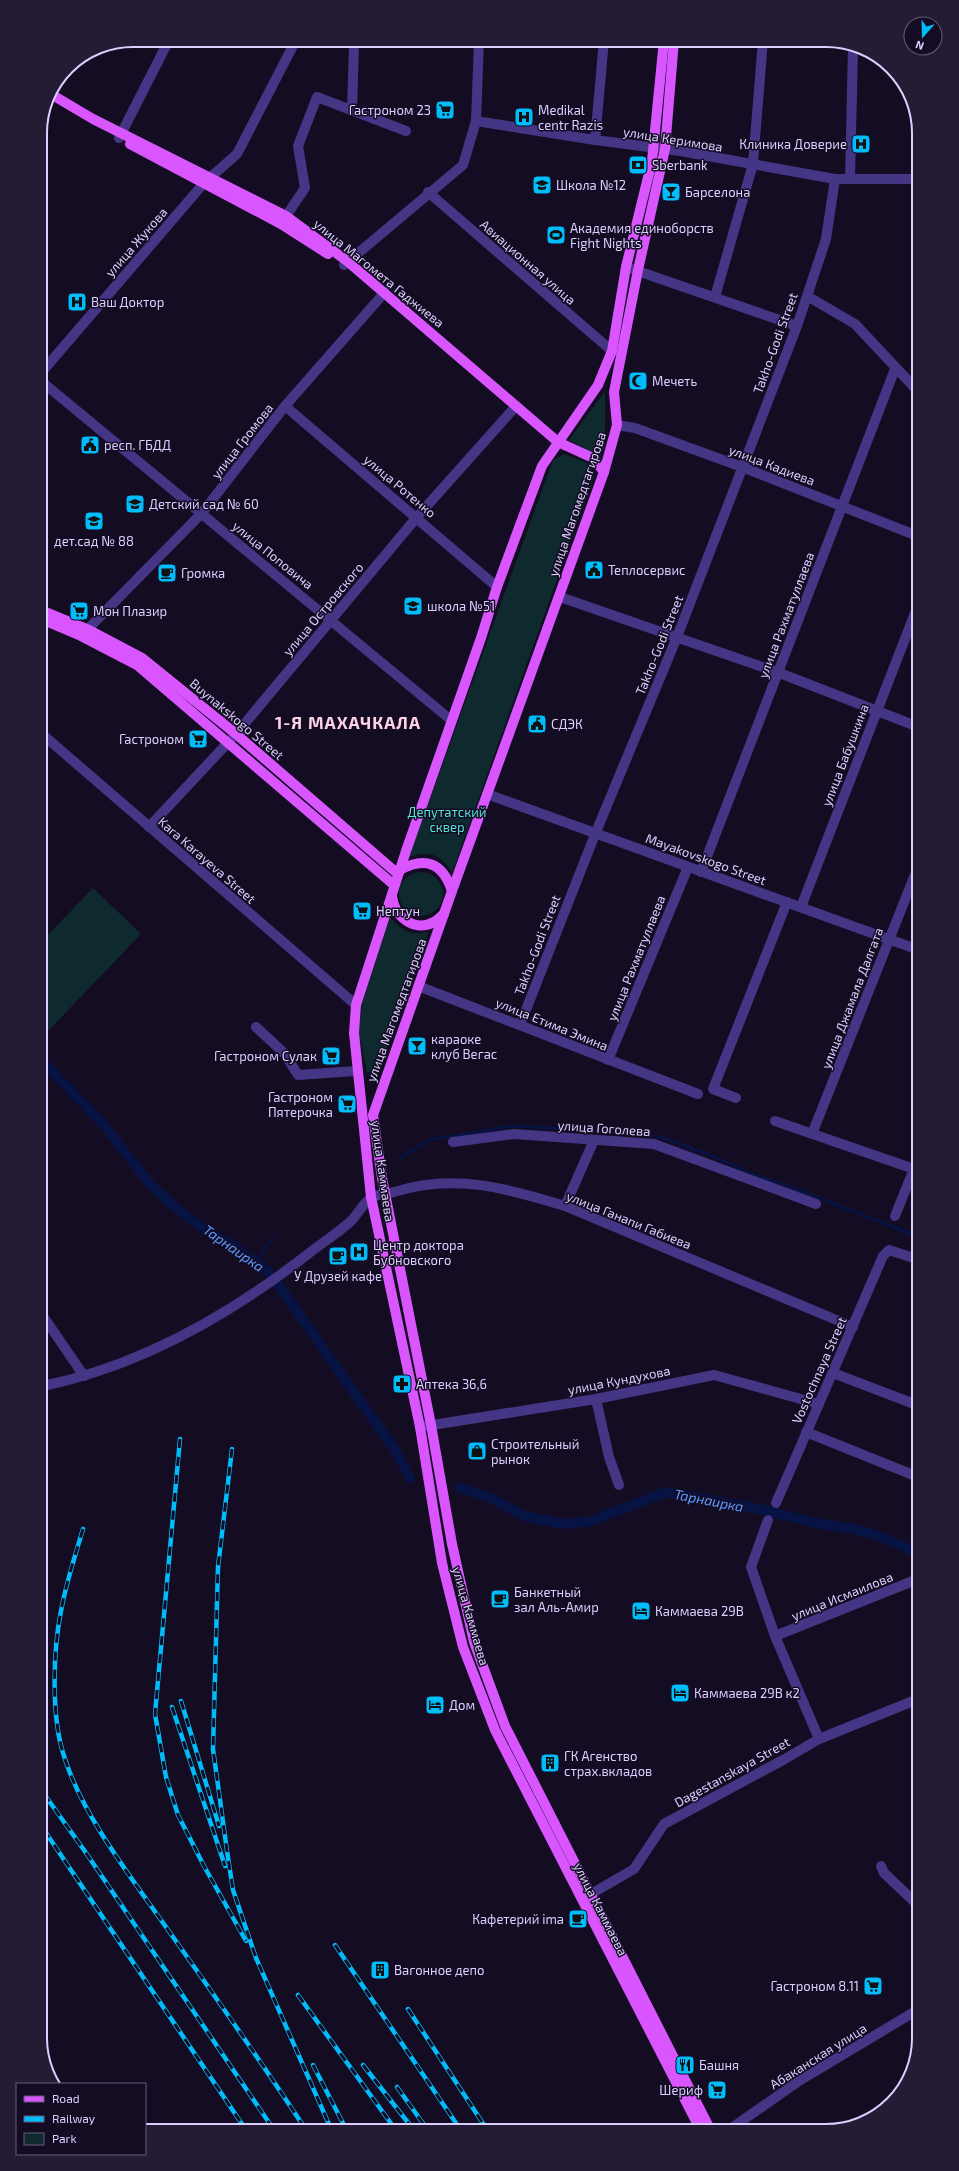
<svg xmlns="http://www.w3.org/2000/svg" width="959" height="2171" font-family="'Exo 2',sans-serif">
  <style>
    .green { fill: #0f2a2e }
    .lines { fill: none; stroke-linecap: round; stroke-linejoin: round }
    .stream { stroke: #071342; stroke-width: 3 }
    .canal { stroke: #071342; stroke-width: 10 }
    .minor { stroke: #443585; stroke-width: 10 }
    .major { stroke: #d956ff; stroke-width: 10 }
    .rail-casing { stroke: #00bcfa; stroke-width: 4.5 }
    .rail { stroke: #140c23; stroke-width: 3; stroke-dasharray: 9; stroke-linecap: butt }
    .labels { text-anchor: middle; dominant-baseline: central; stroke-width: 3; stroke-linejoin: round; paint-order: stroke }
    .poi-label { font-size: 13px; fill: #dccfff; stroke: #140c23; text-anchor: start }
    .street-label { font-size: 13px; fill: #dccfff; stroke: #140c23 }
    .park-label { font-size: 13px; fill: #54e6d7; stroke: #140c23 }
    .water-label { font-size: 14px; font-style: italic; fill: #5d9cff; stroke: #140c23 }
    .district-label { font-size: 17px; font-weight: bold; letter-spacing: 1px; fill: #ffd1e7; stroke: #140c23 }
    .rim { fill: none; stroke: #dccfff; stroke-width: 2 }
  </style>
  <rect width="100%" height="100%" fill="#140c23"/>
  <g class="green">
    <path d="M605,391V445L600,457L569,440Z"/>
    <path d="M564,454L590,464L594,476L452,873C440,854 430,850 409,857L553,460Z"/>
    <circle cx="421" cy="894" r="22"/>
    <path d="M93,888L141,934L47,1032L42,1027V941Z"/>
    <path d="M390,917C400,930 413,937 429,931L377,1073L367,1072L359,1033L362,1004Z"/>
  </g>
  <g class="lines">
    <g class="stream">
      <path d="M399,1159L429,1140L512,1126L626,1132L661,1137L720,1159L754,1175L785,1185L917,1236"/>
      <path d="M256,1261L273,1237"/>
    </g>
    <g class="canal">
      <path d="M43,1062L104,1125L149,1183L175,1207L197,1224L235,1247L269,1272L395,1450L410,1478"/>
      <path d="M459,1487L491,1498L524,1516L563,1524L591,1521L666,1492L764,1510L815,1523L850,1528L879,1536L918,1553"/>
    </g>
    <g class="minor">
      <path d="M352,110L354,44"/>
      <path d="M476,121L595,140L680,151L835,179H914"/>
      <path d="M119,138L169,40"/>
      <path d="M595,140L604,40"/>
      <path d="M850,179L853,48"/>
      <path d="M428,192L612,351"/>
      <path d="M282,222L305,188L298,146L317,97L406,131"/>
      <path d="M344,265L463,165L476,121L479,40"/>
      <path d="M626,267L797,326"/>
      <path d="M807,296L855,324L915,388"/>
      <path d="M715,297L753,164L763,40"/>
      <path d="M41,373L204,183L237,154L296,40"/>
      <path d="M41,381L451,720"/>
      <path d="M285,406L497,587"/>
      <path d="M617,425L635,428L742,467L915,535"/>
      <path d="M560,597L777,672L916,726"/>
      <path d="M82,635L202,513L285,406L385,292"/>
      <path d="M42,734L356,1005"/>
      <path d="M487,794L916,949"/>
      <path d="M149,827L236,734L417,517L516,406"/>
      <path d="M701,872L895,369"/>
      <path d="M801,907L915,613"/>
      <path d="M418,986L698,1094"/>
      <path d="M520,1025L596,832L677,637L797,326L826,239L835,179"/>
      <path d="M256,1027L284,1053L298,1075L356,1071"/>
      <path d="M608,1060L688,867"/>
      <path d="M736,1098L713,1089L787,902"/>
      <path d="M775,1121L917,1170"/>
      <path d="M812,1134L916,872"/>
      <path d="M453,1142L514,1134L654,1144L816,1204"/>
      <path d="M565,1206L594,1140"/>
      <path d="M895,1216L916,1164"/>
      <path d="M43,1316L84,1376"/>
      <path d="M833,1373L917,1405"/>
      <path d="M43,1386C140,1366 231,1314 308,1254C322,1243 338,1233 351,1221C358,1214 363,1203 371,1198C376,1194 388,1194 394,1192C454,1173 507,1188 565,1206L853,1327"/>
      <path d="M596,1399L609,1457L619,1485"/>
      <path d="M420,1427L596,1399L714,1375L819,1404"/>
      <path d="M806,1432L918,1477"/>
      <path d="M776,1503L883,1256L889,1250L917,1259"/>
      <path d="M768,1520L751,1567L775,1636L819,1739"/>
      <path d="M775,1636L918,1579"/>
      <path d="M881,1866L884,1873L919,1906"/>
      <path d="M584,1898L634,1869L664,1824L783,1760L819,1739L918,1699"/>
      <path d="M733,2127L799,2081L919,2009"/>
    </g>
    <g class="major">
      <path d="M664,40L652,161L626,267L612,351L598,385L542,466L497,587L481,638L406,851L356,1005L354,1033L371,1197L420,1427L442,1563L463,1647L495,1730L699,2127"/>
      <path d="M674,40L665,149L638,270L614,392L617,425L604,472L452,891L373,1115L382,1178L431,1425L452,1544L474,1642L505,1726L709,2127"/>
      <path d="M49,93L93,119L286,216L347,261L558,442L593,458L604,472"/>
      <path d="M130,144L281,224L328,254"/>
      <path d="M41,610L87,629L142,658L236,734L398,874"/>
      <path d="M41,619L81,636L137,665L394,885"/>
      <path d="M400,870C425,856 443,863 452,891"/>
      <path d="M392,896C394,916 414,933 434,922C438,920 441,916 444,914"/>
    </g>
    <defs>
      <g id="rail">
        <path d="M180,1439L155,1714L166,1777L178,1815L204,1866L246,1941"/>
        <path d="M232,1449L218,1567L213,1749L227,1851L233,1890L256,1958L331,2129"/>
        <path d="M83,1529C75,1556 66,1583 61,1611C53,1651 51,1717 64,1756C81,1812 127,1872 161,1920C210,1989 259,2058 306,2130"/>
        <path d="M181,1701L219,1826"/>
        <path d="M172,1707L225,1866"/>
        <path d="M44,1794L84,1850L274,2130"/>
        <path d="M44,1830L246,2130"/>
        <path d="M335,1945L460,2129"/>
        <path d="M298,1995L395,2129"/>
        <path d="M408,2009L486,2128"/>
        <path d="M313,2065L346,2129"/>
        <path d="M363,2065L413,2129"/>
        <path d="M397,2087L427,2129"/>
      </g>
    </defs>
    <use href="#rail" class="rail-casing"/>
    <use href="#rail" class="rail"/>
  </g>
  <defs>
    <symbol id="supermarket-square" viewBox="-11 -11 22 22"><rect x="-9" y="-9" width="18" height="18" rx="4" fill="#00bcfa" stroke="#140c23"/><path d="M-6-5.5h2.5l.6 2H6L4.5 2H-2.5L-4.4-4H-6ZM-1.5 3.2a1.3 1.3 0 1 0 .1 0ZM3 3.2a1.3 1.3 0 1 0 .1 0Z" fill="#111"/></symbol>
    <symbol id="hospital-square" viewBox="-11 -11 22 22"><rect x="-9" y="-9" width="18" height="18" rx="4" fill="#00bcfa" stroke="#140c23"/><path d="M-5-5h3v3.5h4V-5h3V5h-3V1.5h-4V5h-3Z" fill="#111"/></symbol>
    <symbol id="bank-square" viewBox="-11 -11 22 22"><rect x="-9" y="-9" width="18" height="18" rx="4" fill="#00bcfa" stroke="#140c23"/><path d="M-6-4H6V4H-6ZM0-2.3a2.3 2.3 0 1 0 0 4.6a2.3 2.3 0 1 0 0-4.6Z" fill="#111"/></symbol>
    <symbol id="school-square" viewBox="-11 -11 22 22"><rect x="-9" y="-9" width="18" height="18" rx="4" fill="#00bcfa" stroke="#140c23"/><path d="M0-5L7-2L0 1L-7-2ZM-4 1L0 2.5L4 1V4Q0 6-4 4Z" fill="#111"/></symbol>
    <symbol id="bar-square" viewBox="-11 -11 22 22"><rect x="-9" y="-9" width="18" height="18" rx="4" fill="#00bcfa" stroke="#140c23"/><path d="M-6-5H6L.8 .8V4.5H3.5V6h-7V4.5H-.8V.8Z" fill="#111"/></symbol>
    <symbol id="stadium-square" viewBox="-11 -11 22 22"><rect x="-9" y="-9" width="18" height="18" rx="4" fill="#00bcfa" stroke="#140c23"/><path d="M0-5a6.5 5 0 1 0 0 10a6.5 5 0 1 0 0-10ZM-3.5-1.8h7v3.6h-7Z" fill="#111"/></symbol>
    <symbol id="mosque-square" viewBox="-11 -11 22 22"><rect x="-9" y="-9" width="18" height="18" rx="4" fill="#00bcfa" stroke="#140c23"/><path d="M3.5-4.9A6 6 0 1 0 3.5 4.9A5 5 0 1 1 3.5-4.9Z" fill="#111"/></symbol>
    <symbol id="civic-square" viewBox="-11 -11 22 22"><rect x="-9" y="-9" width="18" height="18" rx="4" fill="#00bcfa" stroke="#140c23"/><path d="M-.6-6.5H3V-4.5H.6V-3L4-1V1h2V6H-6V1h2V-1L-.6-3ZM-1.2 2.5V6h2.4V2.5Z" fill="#111"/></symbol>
    <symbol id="cafe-square" viewBox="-11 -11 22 22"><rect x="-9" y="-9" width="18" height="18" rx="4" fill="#00bcfa" stroke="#140c23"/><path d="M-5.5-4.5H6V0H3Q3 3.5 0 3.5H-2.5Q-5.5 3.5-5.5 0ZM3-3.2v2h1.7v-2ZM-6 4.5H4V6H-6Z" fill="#111"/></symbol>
    <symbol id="pharmacy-square" viewBox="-11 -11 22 22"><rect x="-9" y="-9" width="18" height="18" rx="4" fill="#00bcfa" stroke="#140c23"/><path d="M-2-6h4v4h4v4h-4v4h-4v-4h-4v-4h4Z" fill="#111"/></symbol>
    <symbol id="shop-square" viewBox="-11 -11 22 22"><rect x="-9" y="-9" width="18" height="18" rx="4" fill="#00bcfa" stroke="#140c23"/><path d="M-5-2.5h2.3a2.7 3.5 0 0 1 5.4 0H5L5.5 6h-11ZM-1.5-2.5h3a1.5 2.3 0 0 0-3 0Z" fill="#111"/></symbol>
    <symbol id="hotel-square" viewBox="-11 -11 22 22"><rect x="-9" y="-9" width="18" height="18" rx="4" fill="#00bcfa" stroke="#140c23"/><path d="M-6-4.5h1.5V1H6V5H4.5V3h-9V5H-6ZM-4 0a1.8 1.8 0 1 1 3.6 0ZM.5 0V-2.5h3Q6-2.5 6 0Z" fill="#111"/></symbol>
    <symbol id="building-square" viewBox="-11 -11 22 22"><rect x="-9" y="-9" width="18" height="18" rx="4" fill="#00bcfa" stroke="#140c23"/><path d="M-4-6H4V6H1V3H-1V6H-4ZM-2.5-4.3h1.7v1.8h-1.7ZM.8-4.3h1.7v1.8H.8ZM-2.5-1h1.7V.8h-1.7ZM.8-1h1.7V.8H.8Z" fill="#111"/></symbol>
    <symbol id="restaurant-square" viewBox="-11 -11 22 22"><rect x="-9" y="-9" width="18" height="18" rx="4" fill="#00bcfa" stroke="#140c23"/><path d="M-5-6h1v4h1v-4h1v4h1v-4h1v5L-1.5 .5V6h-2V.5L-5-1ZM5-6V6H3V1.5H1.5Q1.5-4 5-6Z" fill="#111"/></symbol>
  </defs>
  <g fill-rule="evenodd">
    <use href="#supermarket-square" x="434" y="99" width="22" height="22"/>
    <use href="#hospital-square" x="513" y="106" width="22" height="22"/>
    <use href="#hospital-square" x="850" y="133" width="22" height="22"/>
    <use href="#bank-square" x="627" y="154" width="22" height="22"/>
    <use href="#school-square" x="531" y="174" width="22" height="22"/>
    <use href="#bar-square" x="660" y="181" width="22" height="22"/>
    <use href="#stadium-square" x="545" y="224" width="22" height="22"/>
    <use href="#hospital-square" x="66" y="291" width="22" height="22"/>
    <use href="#mosque-square" x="627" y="370" width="22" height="22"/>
    <use href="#civic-square" x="79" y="434" width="22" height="22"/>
    <use href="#school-square" x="124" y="493" width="22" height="22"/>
    <use href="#school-square" x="83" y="510" width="22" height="22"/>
    <use href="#civic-square" x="583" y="559" width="22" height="22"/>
    <use href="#cafe-square" x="156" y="562" width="22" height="22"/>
    <use href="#school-square" x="402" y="595" width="22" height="22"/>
    <use href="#supermarket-square" x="68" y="600" width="22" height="22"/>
    <use href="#civic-square" x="526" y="713" width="22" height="22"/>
    <use href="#supermarket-square" x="187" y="728" width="22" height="22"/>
    <use href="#supermarket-square" x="351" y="900" width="22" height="22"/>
    <use href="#bar-square" x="406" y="1035" width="22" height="22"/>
    <use href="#supermarket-square" x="320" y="1045" width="22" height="22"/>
    <use href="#supermarket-square" x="336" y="1093" width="22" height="22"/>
    <use href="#hospital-square" x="348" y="1241" width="22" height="22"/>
    <use href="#cafe-square" x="327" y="1245" width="22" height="22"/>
    <use href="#pharmacy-square" x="391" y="1373" width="22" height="22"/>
    <use href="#shop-square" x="466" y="1440" width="22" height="22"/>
    <use href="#cafe-square" x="489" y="1588" width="22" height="22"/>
    <use href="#hotel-square" x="630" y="1600" width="22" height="22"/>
    <use href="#hotel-square" x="669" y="1682" width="22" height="22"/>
    <use href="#hotel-square" x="424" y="1694" width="22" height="22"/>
    <use href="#building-square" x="539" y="1752" width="22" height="22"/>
    <use href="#cafe-square" x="567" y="1908" width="22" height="22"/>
    <use href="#building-square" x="369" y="1959" width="22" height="22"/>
    <use href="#supermarket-square" x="862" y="1975" width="22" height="22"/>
    <use href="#restaurant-square" x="674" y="2054" width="22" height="22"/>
    <use href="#supermarket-square" x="706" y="2079" width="22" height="22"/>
  </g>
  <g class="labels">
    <g class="poi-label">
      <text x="431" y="110" text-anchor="end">Гастроном 23</text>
      <text x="538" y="110">Medikal<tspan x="538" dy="15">centr Razis</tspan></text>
      <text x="847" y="144" text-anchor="end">Клиника Доверие</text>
      <text x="652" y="165">Sberbank</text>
      <text x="556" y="185">Школа №12</text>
      <text x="685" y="192">Барселона</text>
      <text x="570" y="228">Академия единоборств<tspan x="570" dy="15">Fight Nights</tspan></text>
      <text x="91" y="302">Ваш Доктор</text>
      <text x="652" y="381">Мечеть</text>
      <text x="104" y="445">респ. ГБДД</text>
      <text x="149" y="504">Детский сад № 60</text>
      <text x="94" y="541" text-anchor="middle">дет.сад № 88</text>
      <text x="608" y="570">Теплосервис</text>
      <text x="181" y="573">Громка</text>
      <text x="427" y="606">школа №51</text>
      <text x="93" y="611">Мон Плазир</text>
      <text x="551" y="724">СДЭК</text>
      <text x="184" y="739" text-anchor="end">Гастроном</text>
      <text x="376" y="911">Нептун</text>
      <text x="431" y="1039">караоке<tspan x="431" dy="15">клуб Вегас</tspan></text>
      <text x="317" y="1056" text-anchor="end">Гастроном Сулак</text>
      <text x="333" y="1097" text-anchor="end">Гастроном<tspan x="333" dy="15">Пятерочка</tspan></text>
      <text x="373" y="1245">Центр доктора<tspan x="373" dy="15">Бубновского</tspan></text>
      <text x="338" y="1276" text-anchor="middle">У Друзей кафе</text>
      <text x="416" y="1384">Аптека 36,6</text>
      <text x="491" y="1444">Строительный<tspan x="491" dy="15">рынок</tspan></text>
      <text x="514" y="1592">Банкетный<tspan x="514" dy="15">зал Аль-Амир</tspan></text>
      <text x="655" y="1611">Каммаева 29В</text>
      <text x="694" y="1693">Каммаева 29В к2</text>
      <text x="449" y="1705">Дом</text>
      <text x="564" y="1756">ГК Агенство<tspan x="564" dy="15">страх.вкладов</tspan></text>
      <text x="564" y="1919" text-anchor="end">Кафетерий ima</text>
      <text x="394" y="1970">Вагонное депо</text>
      <text x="859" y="1986" text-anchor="end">Гастроном 8.11</text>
      <text x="699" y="2065">Башня</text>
      <text x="703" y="2090" text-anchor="end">Шериф</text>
    </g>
    <g class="street-label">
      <text transform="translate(673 139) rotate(9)">улица Керимова</text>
      <text transform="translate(136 242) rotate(-49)">улица Жукова</text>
      <text transform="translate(528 262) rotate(41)">Авиационная улица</text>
      <text transform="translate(379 273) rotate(39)">улица Магомета Гаджиева</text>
      <text transform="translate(775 343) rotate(-70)">Takho-Godi Street</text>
      <text transform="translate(242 441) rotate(-52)">улица Громова</text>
      <text transform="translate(772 465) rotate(21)">улица Кадиева</text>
      <text transform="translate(400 486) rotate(40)">улица Ротенко</text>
      <text transform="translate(577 504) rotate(-71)">улица Магомедтагирова</text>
      <text transform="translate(273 555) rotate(39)">улица Поповича</text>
      <text transform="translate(323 609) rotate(-50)">улица Островского</text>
      <text transform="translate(786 615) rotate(-69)">улица Рахматуллаева</text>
      <text transform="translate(659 645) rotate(-68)">Takho-Godi Street</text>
      <text transform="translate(237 719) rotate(40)">Buynakskogo Street</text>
      <text transform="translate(845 755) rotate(-69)">улица Бабушкина</text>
      <text transform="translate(706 859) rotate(20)">Mayakovskogo Street</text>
      <text transform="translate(207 860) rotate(41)">Kara Karayeva Street</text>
      <text transform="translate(537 945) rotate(-69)">Takho-Godi Street</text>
      <text transform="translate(636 958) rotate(-68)">улица Рахматуллаева</text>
      <text transform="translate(852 998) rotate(-69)">улица Джамала Далгата</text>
      <text transform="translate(396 1010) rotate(-70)">улица Магомедтагирова</text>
      <text transform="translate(552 1024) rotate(22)">улица Етима Эмина</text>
      <text transform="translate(604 1128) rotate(4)">улица Гоголева</text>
      <text transform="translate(383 1171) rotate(82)">улица Каммаева</text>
      <text transform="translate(629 1220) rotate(22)">улица Ганапи Габиева</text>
      <text transform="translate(819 1370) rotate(-66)">Vostochnaya Street</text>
      <text transform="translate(619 1380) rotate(-11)">улица Кундухова</text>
      <text transform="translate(842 1596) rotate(-22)">улица Исмаилова</text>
      <text transform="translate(471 1616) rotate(74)">улица Каммаева</text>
      <text transform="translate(732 1772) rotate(-29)">Dagestanskaya Street</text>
      <text transform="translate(601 1909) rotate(63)">улица Каммаева</text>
      <text transform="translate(818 2056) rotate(-32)">Абаканская улица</text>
    </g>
    <g class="park-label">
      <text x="447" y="812">Депутатский<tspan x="447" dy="15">сквер</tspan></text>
    </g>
    <g class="water-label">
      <text transform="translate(234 1248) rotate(35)">Тарнаирка</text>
      <text transform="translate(709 1500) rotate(11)">Тарнаирка</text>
    </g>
    <g class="district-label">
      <text x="348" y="722">1-Я МАХАЧКАЛА</text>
    </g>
  </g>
  <path d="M0 0H959V2171H0ZM133 47H826A86 86 0 0 1 912 133V2038A86 86 0 0 1 826 2124H133A86 86 0 0 1 47 2038V133A86 86 0 0 1 133 47Z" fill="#241c35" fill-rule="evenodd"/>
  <path class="rim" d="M133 47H826A86 86 0 0 1 912 133V2038A86 86 0 0 1 826 2124H133A86 86 0 0 1 47 2038V133A86 86 0 0 1 133 47Z"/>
  <rect x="16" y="2083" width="130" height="72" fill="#140c23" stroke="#645a7b"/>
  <rect x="24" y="2096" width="20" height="6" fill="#d956ff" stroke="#645a7b"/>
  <text x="52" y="2103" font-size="12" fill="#dccfff">Road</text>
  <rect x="24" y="2116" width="20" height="6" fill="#00bcfa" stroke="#645a7b"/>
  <text x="52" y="2123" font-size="12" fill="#dccfff">Railway</text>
  <rect x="24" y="2133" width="20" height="12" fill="#0f2a2e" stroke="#645a7b"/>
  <text x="52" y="2143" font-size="12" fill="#dccfff">Park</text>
  <g transform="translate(923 36) rotate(200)"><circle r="19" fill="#140c23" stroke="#645a7b"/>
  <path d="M0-3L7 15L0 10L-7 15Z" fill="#00bcfa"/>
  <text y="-6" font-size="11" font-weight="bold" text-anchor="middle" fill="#dccfff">N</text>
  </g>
</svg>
